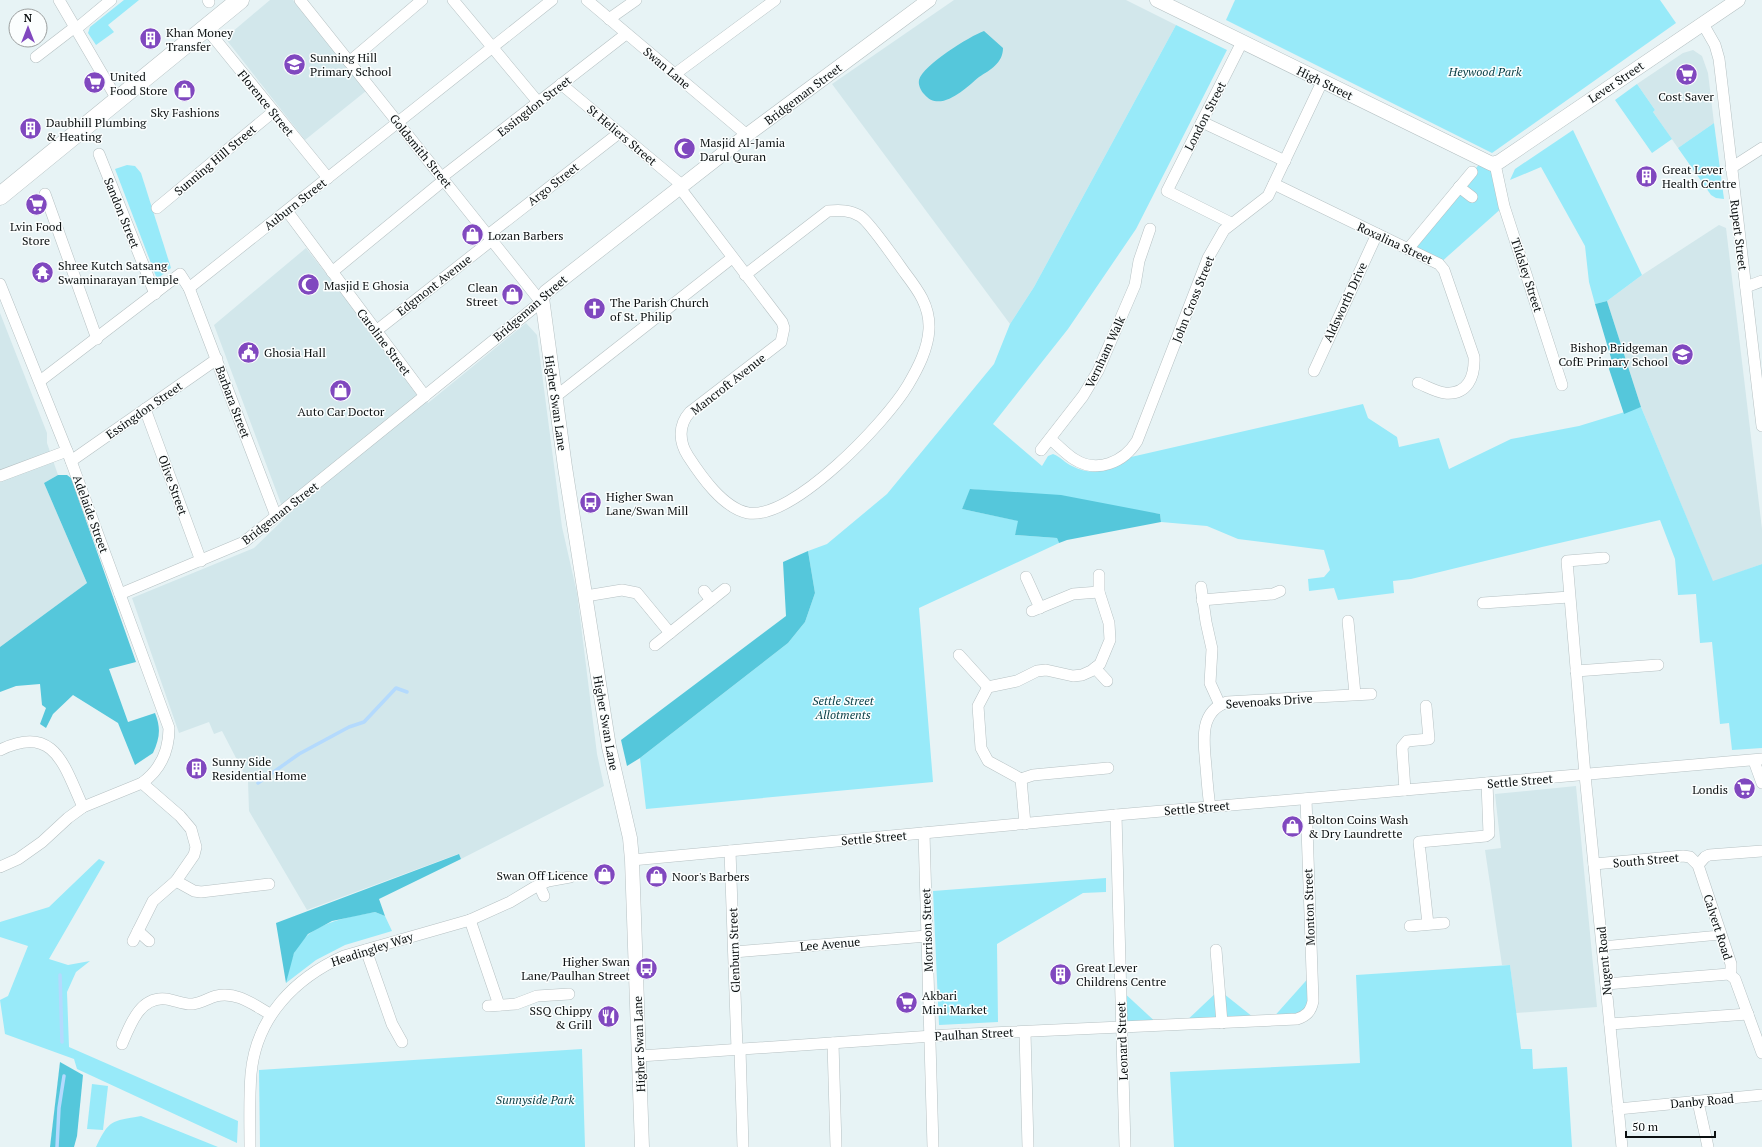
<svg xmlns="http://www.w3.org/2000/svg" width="1762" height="1147" font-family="'PT Serif',serif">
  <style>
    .built { fill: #d2e7eb }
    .green { fill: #98eaf9 }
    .forest { fill: #55c7db }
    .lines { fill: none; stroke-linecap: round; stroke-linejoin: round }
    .stream { stroke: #b4dafd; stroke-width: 3.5 }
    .pedestrian-casing { stroke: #b6c1c3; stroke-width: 10 }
    .minor-casing { stroke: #b6c1c3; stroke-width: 12 }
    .tertiary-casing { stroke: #b6c1c3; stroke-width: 15 }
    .primary-casing { stroke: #b6c1c3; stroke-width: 19 }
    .pedestrian { stroke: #fff; stroke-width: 9 }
    .minor { stroke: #fff; stroke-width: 11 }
    .tertiary { stroke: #fff; stroke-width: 14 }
    .primary { stroke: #fff; stroke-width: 18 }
    .labels { text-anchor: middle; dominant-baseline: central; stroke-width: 3; stroke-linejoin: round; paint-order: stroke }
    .poi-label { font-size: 12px; fill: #0c1011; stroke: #fbfefe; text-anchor: start }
    .street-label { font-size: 12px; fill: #0c1011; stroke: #fbfefe }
    .park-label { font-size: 12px; font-style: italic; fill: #063d45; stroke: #fbfefe }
  </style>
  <rect width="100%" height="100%" fill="#e7f3f5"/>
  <g class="built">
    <path d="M270,0H293L366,91L305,140L225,38Z"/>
    <path d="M954,0H1126L1176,25L1034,287L1010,324L832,84Z"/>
    <path d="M1693,50L1702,56L1708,73L1714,123L1678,148L1653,112L1655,110L1637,84L1683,53Z"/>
    <path d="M1719,225L1726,228L1762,529V564L1713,582L1641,407L1607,301L1642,275Z"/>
    <path d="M306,248L428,403L526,323L537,335L562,527L577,593L597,754L604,786L461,859L458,854L307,910L249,811L248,781L222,731L214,734L209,722L179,733L132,598L254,548L286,517L214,325Z"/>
    <path d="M0,313L47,433V443L58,475L44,483L87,583L0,647Z"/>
    <path d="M1576,786L1597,1007L1516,1013L1510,965H1502L1485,850L1501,848L1495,794Z"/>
  </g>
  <g class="green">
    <path d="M124,0H139L108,25L114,32L96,45L88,33L90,27Z"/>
    <path d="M1235,0H1660L1676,23L1492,153L1226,20Z"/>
    <path d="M1176,25L1227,50L1136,229L1068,329L993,424L1042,466L1048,456L1053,454C1061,457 1065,463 1072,466C1093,477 1112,470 1131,457L1363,404L1368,418L1397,437L1399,447L1439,438L1449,469L1511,439L1579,426L1641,407L1713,581L1762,564V748L1732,750L1729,723L1720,724L1712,642L1700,643L1696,594L1678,595L1675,559L1660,520L1542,547L1411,579L1393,581L1394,593L1338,600L1334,588L1309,591L1308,579L1324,577L1330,570L1324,550L1238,539L1207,526L1161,522L1160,514L971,489L962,509L1019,521L1015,535L1057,538L1059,543L919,608L933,782L646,809L640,758L788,643L805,622L815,593L808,551L827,544L887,494L994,364L1010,324L1034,287Z"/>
    <path d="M1637,84L1655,110L1653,112L1672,139L1652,153L1615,100Z"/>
    <path d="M1714,123L1724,199L1716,198L1711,195L1678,148Z"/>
    <path d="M1573,130L1642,275L1607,301L1595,304L1589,282L1585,246L1541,167L1510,180L1515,169Z"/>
    <path d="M1482,161L1495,164L1504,206L1439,264L1408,249Z"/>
    <path d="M127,165L135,166L141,173L171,268L157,279L115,169Z"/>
    <path d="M99,859L105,862L49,959L68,965L90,961L76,972L67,992L69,1047L238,1121L237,1143L77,1069L74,1059L5,1034L0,1000L8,996L28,946L0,937V922L49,907Z"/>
    <path d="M1106,878V892L1083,893L997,944L998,1022L939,1025L933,891Z"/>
    <path d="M375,912L385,916L392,931L345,945L316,960L286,983C288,973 290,962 294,953C309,922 345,918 375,912Z"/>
    <path d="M1510,965L1521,1049H1532L1533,1069L1567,1067L1572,1147H1174L1170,1072L1360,1063L1356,975Z"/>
    <path d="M1312,974V1008L1303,1017L1271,1020Z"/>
    <path d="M1121,990L1160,1026L1122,1027Z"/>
    <path d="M1219,990L1258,1021L1182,1025Z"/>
    <path d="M582,1049L585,1147H260L259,1070Z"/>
    <path d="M92,1084L108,1086L103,1130L87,1129Z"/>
    <path d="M141,1116L218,1147H96C109,1120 111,1121 141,1116Z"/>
  </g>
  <g class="forest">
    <path d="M984,31L1003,48C1003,63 990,70 979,77C966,88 940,114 924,94C921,91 918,85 919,80C923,65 970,36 984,31Z"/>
    <path d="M1607,301L1641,407L1624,414L1609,369L1611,358L1595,304Z"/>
    <path d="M58,475H67L71,478L136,662L109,669L128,722L155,713C161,728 160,738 153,753L135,765L118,723L73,695L53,714L46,728L40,724L46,708L42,705L40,684L16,686L0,692V647L87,583L44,483Z"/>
    <path d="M970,489L1061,495L1160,514L1161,522L1067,540L1059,543L1057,538L1015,535L1018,521L962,509Z"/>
    <path d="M808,551L815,593L805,622L788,643L640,758L627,766L621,740L786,616L783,562Z"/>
    <path d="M459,854L461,859L379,899L385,916L375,912L332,921L308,934L294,953L286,983L276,923Z"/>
    <path d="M60,1062L83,1075L77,1136L74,1147H50Z"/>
  </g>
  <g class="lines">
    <g class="stream">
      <path d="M258,783L299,754L349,727L364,722L396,688L407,692"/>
      <path d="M60,975L62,1042"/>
      <path d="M57,1147L59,1108L64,1076"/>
    </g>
    <defs>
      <path id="pedestrian" d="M1602,946L1720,935"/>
      <g id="minor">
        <path d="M59,0L118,101"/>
        <path d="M208,0L209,2"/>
        <path d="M453,0L538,102"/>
        <path d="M587,0L747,135"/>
        <path d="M609,19L636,0"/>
        <path d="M1703,24L1715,45L1719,59L1762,426"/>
        <path d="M206,28L328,178"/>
        <path d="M76,29L111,0"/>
        <path d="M36,57L75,27"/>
        <path d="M349,62L422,0"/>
        <path d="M675,74L775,0"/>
        <path d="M561,84L683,186"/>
        <path d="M1202,122L1285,161"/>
        <path d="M99,154L155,294"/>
        <path d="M1495,164L1504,206L1562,385"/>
        <path d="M1731,168L1762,148"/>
        <path d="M442,177L626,34"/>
        <path d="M1274,184L1439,264L1444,270L1474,357C1475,376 1468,395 1445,393C1436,392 1426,386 1418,383"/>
        <path d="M1459,187L1472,197"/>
        <path d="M680,188L782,322L784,328L781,342L690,412C678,425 679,442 688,456C701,476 723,508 748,513C793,520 886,422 908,385C918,368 928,349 929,329C930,306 918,290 905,273C897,262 869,221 860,216C850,210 840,210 828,211L745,275"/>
        <path d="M45,194L97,339"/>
        <path d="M157,208L273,112"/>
        <path d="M287,211L425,396"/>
        <path d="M1231,223L1167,191L1242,42"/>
        <path d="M488,235L619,133"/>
        <path d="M1408,249L1472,172"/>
        <path d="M332,272L444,180"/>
        <path d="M0,284L71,461L169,728C169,751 160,770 142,783L83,807L68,818L42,842L18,859L0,867"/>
        <path d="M1746,287L1762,281"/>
        <path d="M189,288L276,516"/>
        <path d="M376,331L492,240"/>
        <path d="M1314,371L1377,234"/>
        <path d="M40,381L180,274L189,288L552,0"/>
        <path d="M555,397L732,258"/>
        <path d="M145,409L201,561"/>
        <path d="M1050,439C1058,445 1066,454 1074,459C1097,474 1124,462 1137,441L1208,258L1224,230L1268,196L1322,82"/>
        <path d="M1041,450L1083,396L1098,371L1135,285L1139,261L1150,229"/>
        <path d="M71,461L217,359"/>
        <path d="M0,476L67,451"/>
        <path d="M1604,558L1567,561L1585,775L1622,1147"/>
        <path d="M1026,577L1040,608"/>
        <path d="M1201,587L1206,622L1212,649L1210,683L1220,705"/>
        <path d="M704,591L711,600"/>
        <path d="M120,594L244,542L541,302L300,0"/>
        <path d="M586,596L622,590L637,593L670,633"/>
        <path d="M1202,600L1273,594L1280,591"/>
        <path d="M1483,603L1569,597"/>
        <path d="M1032,611L1073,594L1099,592"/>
        <path d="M1348,621L1355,694"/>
        <path d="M655,645L725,589"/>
        <path d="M959,655L988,687"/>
        <path d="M1095,668L1107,681"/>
        <path d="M1576,671L1658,665"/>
        <path d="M0,750C55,723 64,766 83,807"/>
        <path d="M1754,761L1762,783"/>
        <path d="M1021,779L1033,775L1108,768"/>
        <path d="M1405,790L1402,747L1407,741L1429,739L1426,706"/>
        <path d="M1210,807C1208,794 1207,780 1206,767C1204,743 1198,712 1227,702L1371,694"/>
        <path d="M1116,815L1125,1147"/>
        <path d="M1025,824L1021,779L988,761L981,748L978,706L988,687L1017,681L1037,671L1046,670L1073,676L1082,675L1091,671L1100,664L1110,640L1109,623L1099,592V575"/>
        <path d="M924,833L933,1147"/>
        <path d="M730,851L737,1049"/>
        <path d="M632,860L1116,815L1762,759"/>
        <path d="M1594,864L1683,856L1690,857L1698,865L1731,964V971L1729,974"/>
        <path d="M1698,865L1705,857L1709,855L1762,851"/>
        <path d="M176,881L194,891L201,892L269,884"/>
        <path d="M539,885L544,896"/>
        <path d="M470,920L499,1005"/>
        <path d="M1428,924L1419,842L1486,836L1489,834L1487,783"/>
        <path d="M1410,926L1444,923"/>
        <path d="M138,931L149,941"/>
        <path d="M133,941L153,901L176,881L194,855L196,847L191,829L180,816L142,783"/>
        <path d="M366,950L392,1024L402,1042"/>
        <path d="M1216,950L1222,1023"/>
        <path d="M734,952L927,936"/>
        <path d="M1729,974L1735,979L1762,1053"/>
        <path d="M1606,984L1729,974"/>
        <path d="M488,1006L516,1004L537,996L569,994"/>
        <path d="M1610,1024L1748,1014"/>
        <path d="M1025,1032L1028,1147"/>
        <path d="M833,1043L836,1147"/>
        <path d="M122,1044C130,1025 140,996 166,999C175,1000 184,1005 193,1004C201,1003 209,998 216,996C237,991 254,1005 270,1014"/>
        <path d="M740,1049L743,1147"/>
        <path d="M640,1056L947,1035L1297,1019C1306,1016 1311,1012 1313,1001L1306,799"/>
        <path d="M1698,1102L1708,1147"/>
        <path d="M1618,1109L1762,1095"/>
        <path d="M250,1147C250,1123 249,1098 251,1074C256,1017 295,978 344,956L470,920L510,902L535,887L548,881L570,877"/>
      </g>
      <g id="tertiary">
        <path d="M1157,0L1492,164L1499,162L1738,0"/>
        <path d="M642,1147L632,860L630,838L609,747L565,467L542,298L546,292L747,135L929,0"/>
      </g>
      <path id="primary" d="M0,196L240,0"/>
    </defs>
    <use href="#pedestrian" class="pedestrian-casing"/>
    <use href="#minor" class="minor-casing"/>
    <use href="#tertiary" class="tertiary-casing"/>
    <use href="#primary" class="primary-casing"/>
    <use href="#pedestrian" class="pedestrian"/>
    <use href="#minor" class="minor"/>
    <use href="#tertiary" class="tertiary"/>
    <use href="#primary" class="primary"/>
  </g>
  <defs>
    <symbol id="building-disc" viewBox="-11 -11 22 22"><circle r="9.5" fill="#8048bf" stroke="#fbfefe"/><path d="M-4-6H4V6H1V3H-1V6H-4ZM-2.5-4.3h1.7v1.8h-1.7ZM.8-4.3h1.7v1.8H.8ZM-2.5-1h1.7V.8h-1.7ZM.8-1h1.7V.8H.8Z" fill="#fff"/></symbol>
    <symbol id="school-disc" viewBox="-11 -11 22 22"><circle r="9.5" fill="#8048bf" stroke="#fbfefe"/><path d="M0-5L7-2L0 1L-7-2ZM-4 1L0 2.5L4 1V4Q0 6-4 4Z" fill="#fff"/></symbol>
    <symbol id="supermarket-disc" viewBox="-11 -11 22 22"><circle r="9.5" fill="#8048bf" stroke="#fbfefe"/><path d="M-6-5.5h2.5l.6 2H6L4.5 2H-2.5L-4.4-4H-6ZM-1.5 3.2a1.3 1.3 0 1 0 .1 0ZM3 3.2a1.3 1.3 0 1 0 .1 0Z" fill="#fff"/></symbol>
    <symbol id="shop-disc" viewBox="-11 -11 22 22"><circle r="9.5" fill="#8048bf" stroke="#fbfefe"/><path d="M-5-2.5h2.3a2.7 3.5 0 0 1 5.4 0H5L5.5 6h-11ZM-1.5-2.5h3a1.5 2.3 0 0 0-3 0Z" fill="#fff"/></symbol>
    <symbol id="mosque-disc" viewBox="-11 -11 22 22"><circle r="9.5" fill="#8048bf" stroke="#fbfefe"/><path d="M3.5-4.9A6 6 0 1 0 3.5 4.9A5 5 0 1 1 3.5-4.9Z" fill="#fff"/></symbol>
    <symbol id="temple-disc" viewBox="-11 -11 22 22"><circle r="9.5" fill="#8048bf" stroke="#fbfefe"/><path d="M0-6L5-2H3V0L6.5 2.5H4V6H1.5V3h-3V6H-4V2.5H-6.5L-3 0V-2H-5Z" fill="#fff"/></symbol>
    <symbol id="church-disc" viewBox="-11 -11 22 22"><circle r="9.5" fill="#8048bf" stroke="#fbfefe"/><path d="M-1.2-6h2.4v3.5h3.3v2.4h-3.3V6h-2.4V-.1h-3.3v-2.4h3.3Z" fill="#fff"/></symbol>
    <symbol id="civic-disc" viewBox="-11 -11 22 22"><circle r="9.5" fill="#8048bf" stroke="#fbfefe"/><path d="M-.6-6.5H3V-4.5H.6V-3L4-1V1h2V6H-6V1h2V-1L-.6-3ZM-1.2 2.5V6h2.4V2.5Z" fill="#fff"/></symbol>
    <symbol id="bus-disc" viewBox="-11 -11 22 22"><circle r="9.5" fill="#8048bf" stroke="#fbfefe"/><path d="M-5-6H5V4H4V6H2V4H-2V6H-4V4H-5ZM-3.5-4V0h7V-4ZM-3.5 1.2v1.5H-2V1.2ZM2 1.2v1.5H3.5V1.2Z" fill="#fff"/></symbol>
    <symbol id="restaurant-disc" viewBox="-11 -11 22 22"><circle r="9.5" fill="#8048bf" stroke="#fbfefe"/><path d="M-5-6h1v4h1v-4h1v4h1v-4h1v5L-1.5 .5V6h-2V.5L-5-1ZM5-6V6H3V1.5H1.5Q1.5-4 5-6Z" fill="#fff"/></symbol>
  </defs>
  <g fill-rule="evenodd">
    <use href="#building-disc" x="138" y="26" width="25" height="25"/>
    <use href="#school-disc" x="282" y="52" width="25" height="25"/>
    <use href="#supermarket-disc" x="1674" y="62" width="25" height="25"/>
    <use href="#supermarket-disc" x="82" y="70" width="25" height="25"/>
    <use href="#shop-disc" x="172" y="78" width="25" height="25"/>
    <use href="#building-disc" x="18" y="116" width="25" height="25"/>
    <use href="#mosque-disc" x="672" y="136" width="25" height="25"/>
    <use href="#building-disc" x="1634" y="164" width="25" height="25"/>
    <use href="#supermarket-disc" x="24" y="192" width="25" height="25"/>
    <use href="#shop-disc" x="460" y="222" width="25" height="25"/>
    <use href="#temple-disc" x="30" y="260" width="25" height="25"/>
    <use href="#mosque-disc" x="296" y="272" width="25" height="25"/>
    <use href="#shop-disc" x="500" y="282" width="25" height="25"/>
    <use href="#church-disc" x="582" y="296" width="25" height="25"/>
    <use href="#civic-disc" x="236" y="340" width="25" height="25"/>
    <use href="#school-disc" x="1670" y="342" width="25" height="25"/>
    <use href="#shop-disc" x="328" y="378" width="25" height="25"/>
    <use href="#bus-disc" x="578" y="490" width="25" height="25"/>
    <use href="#building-disc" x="184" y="756" width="25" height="25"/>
    <use href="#supermarket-disc" x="1732" y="776" width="25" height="25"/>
    <use href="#shop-disc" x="1280" y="814" width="25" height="25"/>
    <use href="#shop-disc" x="592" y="862" width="25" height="25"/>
    <use href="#shop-disc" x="644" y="864" width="25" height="25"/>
    <use href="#bus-disc" x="634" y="956" width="25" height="25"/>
    <use href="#building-disc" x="1048" y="962" width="25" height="25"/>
    <use href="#supermarket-disc" x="894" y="990" width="25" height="25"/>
    <use href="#restaurant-disc" x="596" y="1004" width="25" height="25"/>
  </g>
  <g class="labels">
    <g class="poi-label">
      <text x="166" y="32">Khan Money<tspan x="166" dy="14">Transfer</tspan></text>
      <text x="310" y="57">Sunning Hill<tspan x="310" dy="14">Primary School</tspan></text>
      <text x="110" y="76">United<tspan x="110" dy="14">Food Store</tspan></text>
      <text x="1686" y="96" text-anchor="middle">Cost Saver</text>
      <text x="185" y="112" text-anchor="middle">Sky Fashions</text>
      <text x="46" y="122">Daubhill Plumbing<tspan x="46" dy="14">&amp; Heating</tspan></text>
      <text x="700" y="142">Masjid Al-Jamia<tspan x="700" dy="14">Darul Quran</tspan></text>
      <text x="1662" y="169">Great Lever<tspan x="1662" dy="14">Health Centre</tspan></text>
      <text x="36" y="226" text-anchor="middle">Lvin Food<tspan x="36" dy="14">Store</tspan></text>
      <text x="488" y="235">Lozan Barbers</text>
      <text x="58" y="265">Shree Kutch Satsang<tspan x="58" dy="14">Swaminarayan Temple</tspan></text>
      <text x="324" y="285">Masjid E Ghosia</text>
      <text x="498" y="287" text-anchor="end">Clean<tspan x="498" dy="14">Street</tspan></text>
      <text x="610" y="302">The Parish Church<tspan x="610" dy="14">of St. Philip</tspan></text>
      <text x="1668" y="347" text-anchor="end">Bishop Bridgeman<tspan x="1668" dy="14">CofE Primary School</tspan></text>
      <text x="264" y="352">Ghosia Hall</text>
      <text x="341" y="411" text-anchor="middle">Auto Car Doctor</text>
      <text x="606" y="496">Higher Swan<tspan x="606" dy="14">Lane/Swan Mill</tspan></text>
      <text x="212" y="761">Sunny Side<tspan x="212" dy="14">Residential Home</tspan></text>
      <text x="1728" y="789" text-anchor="end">Londis</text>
      <text x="1308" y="819">Bolton Coins Wash<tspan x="1308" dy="14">&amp; Dry Laundrette</tspan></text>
      <text x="588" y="875" text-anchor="end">Swan Off Licence</text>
      <text x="672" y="876">Noor's Barbers</text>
      <text x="630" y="961" text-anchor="end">Higher Swan<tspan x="630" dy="14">Lane/Paulhan Street</tspan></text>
      <text x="1076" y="967">Great Lever<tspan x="1076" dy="14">Childrens Centre</tspan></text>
      <text x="922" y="995">Akbari<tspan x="922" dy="14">Mini Market</tspan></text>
      <text x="592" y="1010" text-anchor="end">SSQ Chippy<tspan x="592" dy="14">&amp; Grill</tspan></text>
    </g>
    <g class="street-label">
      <text transform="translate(667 68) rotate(40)">Swan Lane</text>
      <text transform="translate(1616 82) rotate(-34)">Lever Street</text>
      <text transform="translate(1325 83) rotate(26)">High Street</text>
      <text transform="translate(803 94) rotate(-37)">Bridgeman Street</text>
      <text transform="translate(266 103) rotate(51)">Florence Street</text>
      <text transform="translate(534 106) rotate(-38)">Essingdon Street</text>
      <text transform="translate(1205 116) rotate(-63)">London Street</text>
      <text transform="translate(622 135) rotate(40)">St Heliers Street</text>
      <text transform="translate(421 151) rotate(51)">Goldsmith Street</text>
      <text transform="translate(215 160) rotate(-40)">Sunning Hill Street</text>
      <text transform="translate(553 184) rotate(-38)">Argo Street</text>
      <text transform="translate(295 204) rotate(-38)">Auburn Street</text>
      <text transform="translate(122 213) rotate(68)">Sandon Street</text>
      <text transform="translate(1739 235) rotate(83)">Rupert Street</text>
      <text transform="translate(1395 243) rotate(25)">Roxalina Street</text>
      <text transform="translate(1527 275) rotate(72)">Tildsley Street</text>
      <text transform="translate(434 285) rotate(-38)">Edgmont Avenue</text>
      <text transform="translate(1193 299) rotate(-68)">John Cross Street</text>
      <text transform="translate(1345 302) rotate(-65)">Aldsworth Drive</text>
      <text transform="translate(530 308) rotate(-41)">Bridgeman Street</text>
      <text transform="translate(384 342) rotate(53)">Caroline Street</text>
      <text transform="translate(1105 352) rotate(-65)">Vernham Walk</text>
      <text transform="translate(728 384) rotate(-38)">Mancroft Avenue</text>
      <text transform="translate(233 402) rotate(69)">Barbara Street</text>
      <text transform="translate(556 403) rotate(82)">Higher Swan Lane</text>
      <text transform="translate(144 410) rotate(-35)">Essingdon Street</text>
      <text transform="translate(173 485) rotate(70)">Olive Street</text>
      <text transform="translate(280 513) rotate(-38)">Bridgeman Street</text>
      <text transform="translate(91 514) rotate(70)">Adelaide Street</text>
      <text transform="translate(1269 701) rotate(-4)">Sevenoaks Drive</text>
      <text transform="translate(606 723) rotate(80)">Higher Swan Lane</text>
      <text transform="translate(1520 781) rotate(-5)">Settle Street</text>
      <text transform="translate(1197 808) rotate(-5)">Settle Street</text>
      <text transform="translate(874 838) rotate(-5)">Settle Street</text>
      <text transform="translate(1646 860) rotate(-5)">South Street</text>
      <text transform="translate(1309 907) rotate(-92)">Monton Street</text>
      <text transform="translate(1718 927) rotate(72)">Calvert Road</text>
      <text transform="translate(927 930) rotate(-92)">Morrison Street</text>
      <text transform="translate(830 944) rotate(-5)">Lee Avenue</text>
      <text transform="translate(372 949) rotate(-18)">Headingley Way</text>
      <text transform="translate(734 950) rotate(-92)">Glenburn Street</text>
      <text transform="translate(1604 961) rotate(-95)">Nugent Road</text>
      <text transform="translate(974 1034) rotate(-3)">Paulhan Street</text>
      <text transform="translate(1122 1041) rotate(-92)">Leonard Street</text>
      <text transform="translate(639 1044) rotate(-92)">Higher Swan Lane</text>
      <text transform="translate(1702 1101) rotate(-5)">Danby Road</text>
    </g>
    <g class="park-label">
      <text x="1485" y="71">Heywood Park</text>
      <text x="843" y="700">Settle Street<tspan x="843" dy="14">Allotments</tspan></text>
      <text x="535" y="1099">Sunnyside Park</text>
    </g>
  </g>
  <g transform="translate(28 28)"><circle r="19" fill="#fbfefe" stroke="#9b9f9f"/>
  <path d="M0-3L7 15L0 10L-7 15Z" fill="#8048bf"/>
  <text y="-6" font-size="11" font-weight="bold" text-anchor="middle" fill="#0c1011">N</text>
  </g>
  <path d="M1626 1131v6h89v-6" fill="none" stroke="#0c1011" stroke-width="2"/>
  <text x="1632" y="1131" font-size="12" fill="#0c1011" stroke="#fbfefe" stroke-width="3" paint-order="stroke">50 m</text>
</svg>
